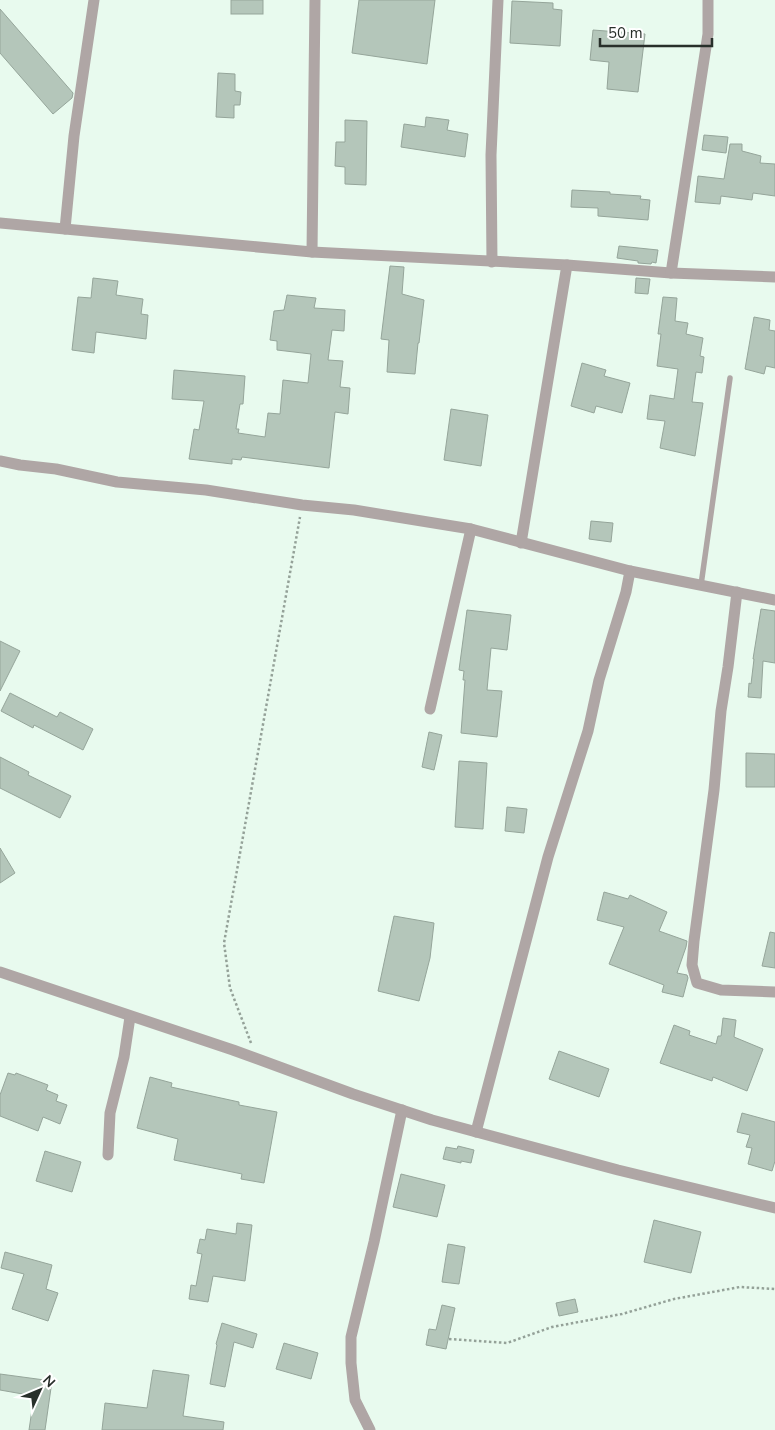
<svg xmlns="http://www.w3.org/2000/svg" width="775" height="1430" font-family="'Nunito Sans',sans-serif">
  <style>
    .building { fill: #b4c6ba; stroke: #95a59a }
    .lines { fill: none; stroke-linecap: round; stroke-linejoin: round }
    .path { stroke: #94a198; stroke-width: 2.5; stroke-dasharray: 2.5 2.5; stroke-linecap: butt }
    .lane { stroke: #afa6a5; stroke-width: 5.5 }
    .street { stroke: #afa6a5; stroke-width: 11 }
  </style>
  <rect width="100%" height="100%" fill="#e8faee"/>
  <g class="building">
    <rect x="231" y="0" width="32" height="14"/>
    <path d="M359,0H435L427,64L352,53Z"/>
    <path d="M512,1L553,3V9L562,10L560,46L510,43Z"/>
    <path d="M0,9L73,93L72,98L53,114L0,53Z"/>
    <path d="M593,30L645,34L638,92L607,89L609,62L590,60Z"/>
    <path d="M218,73L235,74V91L241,92L240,105H234V118L216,117Z"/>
    <path d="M426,117L449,120L447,130L468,134L465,157L401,147L404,124L425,127Z"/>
    <path d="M345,120L367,121L366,185L345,184V167L335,166L336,142H345Z"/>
    <path d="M704,135L728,137L726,153L702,150Z"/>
    <path d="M730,144H742V151L761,156L760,163L775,164V196L753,193L752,200L721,196L720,204L695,202L698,176L724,179Z"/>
    <path d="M572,190L610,192V194L641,196L640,199L650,200L648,220L598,216V208L571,207Z"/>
    <path d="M619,246L658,250L656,263L652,262L651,264L638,263V261L617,258Z"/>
    <path d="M390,266L404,267L402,294L424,300L419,343H418L415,374L387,372L389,340L381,339Z"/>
    <path d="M93,278L118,281L116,295L143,299L141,314L148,315L146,339L96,332L94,353L72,350L78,297L91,298Z"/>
    <path d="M636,278L650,279L648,294L635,293Z"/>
    <path d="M287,295L316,298L314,308L345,310L344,331L332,330L328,360L343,361L340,387L350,388L348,414L335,412L329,468L242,457L241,460L232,459V464L189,459L194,429L199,430L204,401L172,399L174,370L245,376L243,404H240L236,429H239L238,433L265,437L268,413L280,414L283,380L308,383L311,354L277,350V341L270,340L274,311L284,310Z"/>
    <path d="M663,297L677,298L675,321L688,323L686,334L703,338L700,356L704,357L702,373L696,372L692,402L703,403L695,456L660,448L665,421L647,419L650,395L674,399L678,369L657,366L661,334H658Z"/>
    <path d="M754,317L770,320L769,330L775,331V368L766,366L764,374L745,369Z"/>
    <path d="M582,363L606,370L604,376L630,383L622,413L596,406L594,413L571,406Z"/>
    <path d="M451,409L488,415L481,466L444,460Z"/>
    <path d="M591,521L613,523L611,542L589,539Z"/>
    <path d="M761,609L775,611V663L763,661L761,698L748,697L749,683L751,684L754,659H753Z"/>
    <path d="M467,610L511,615L507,650L491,648L487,690L502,691L497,737L461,733L465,680H463L464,671L459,670Z"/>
    <path d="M0,641L20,651L0,691Z"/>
    <path d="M10,693L57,717L60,712L93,729L83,750L34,725L33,728L1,711Z"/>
    <path d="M429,732L442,735L434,770L422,767Z"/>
    <path d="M746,753L775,754V787H746Z"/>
    <path d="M0,757L29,772L28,775L71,796L60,818L0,788Z"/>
    <path d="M459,761L487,763L483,829L455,827Z"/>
    <path d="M507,807L527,809L524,833L505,831Z"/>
    <path d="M0,848L15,873L0,883Z"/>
    <path d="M604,892L628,899L630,895L667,912L659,931L687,941L686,947L677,973L687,975L688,978L683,997L662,992L664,985L609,964L624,927L597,920Z"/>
    <path d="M394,916L434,923L430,958L419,1001L378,991Z"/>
    <path d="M770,932L775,933V968L762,966Z"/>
    <path d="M723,1018L736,1020L734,1037L763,1049L747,1091L713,1077L712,1081L660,1063L674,1025L690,1031L689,1035L716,1044L718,1036H721Z"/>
    <path d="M559,1051L609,1069L599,1097L549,1079Z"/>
    <path d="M8,1073L15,1075L16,1073L48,1085L46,1090L58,1095L56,1101L67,1105L60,1124L43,1117L38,1131L0,1116V1095Z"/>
    <path d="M150,1077L172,1083L171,1087L239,1102V1105L277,1112L264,1183L241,1179L242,1174L174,1160L178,1139L137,1128Z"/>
    <path d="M742,1113L775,1122V1161L772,1171L748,1164L752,1148L746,1147L750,1135L737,1132Z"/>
    <path d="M458,1146L474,1150L471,1163L461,1161V1163L443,1159L446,1147L457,1149Z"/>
    <path d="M45,1151L81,1162L72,1192L36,1181Z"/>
    <path d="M401,1174L445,1185L437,1217L393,1207Z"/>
    <path d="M654,1220L701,1232L691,1273L644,1262Z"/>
    <path d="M237,1223L252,1225L245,1281L213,1276L208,1302L189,1299L191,1285L196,1286L202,1254L197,1253L200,1239L205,1240L207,1229L236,1234Z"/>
    <path d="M448,1244L465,1247L459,1284L442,1282Z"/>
    <path d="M5,1252L52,1265L46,1289L58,1293L48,1321L12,1309L24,1274L1,1268Z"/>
    <path d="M575,1299L578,1312L559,1316L556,1303Z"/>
    <path d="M442,1305L455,1308L446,1349L426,1345L429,1329L436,1330Z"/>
    <path d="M222,1323L257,1334L253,1348L234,1342L225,1387L210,1384L217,1345L216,1344Z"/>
    <path d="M284,1343L318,1353L311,1379L276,1369Z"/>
    <path d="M153,1370L189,1375L183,1416L224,1422L223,1430H102L105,1403L147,1408Z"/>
    <path d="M0,1374L52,1381L45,1430H29L34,1396L0,1390Z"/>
  </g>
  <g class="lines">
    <g class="path">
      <path d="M251,1043L230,988L224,943L300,517"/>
      <path d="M449,1339L507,1343L552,1327L622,1314L674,1299L740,1287L775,1289"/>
    </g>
    <path class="lane" d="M701,585L730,378"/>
    <g class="street">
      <path d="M0,223L312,252L567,265L671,273L775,277"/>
      <path d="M65,229L74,136L94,0"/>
      <path d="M312,252L315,0"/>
      <path d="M492,262L491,155L498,0"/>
      <path d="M671,273L708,34V0"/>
      <path d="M0,461L20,465L56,469L117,482L206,490L302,505L354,510L471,529L630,571L775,600"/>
      <path d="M521,543L567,265"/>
      <path d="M737,592L728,667L721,711L714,790L694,941L692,965L697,983L721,990L775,992"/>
      <path d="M430,709L471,529"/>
      <path d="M0,972L233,1050L353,1094L432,1120L618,1170L775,1208"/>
      <path d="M476,1132L548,857L588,731L599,680L626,592L630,571"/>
      <path d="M108,1155L110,1113L124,1057L130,1017"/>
      <path d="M370,1430L355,1400L351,1363V1337L374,1242L402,1110"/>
    </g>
  </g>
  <g transform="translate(40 1390) rotate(46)" stroke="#ffffff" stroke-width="4" paint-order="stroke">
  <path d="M0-4L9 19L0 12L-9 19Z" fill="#282f2a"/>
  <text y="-8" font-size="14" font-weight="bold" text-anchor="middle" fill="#282f2a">N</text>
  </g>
  <path d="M600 38v8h112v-8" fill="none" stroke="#282f2a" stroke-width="2.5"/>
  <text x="608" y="38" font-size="15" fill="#282f2a" stroke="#ffffff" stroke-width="4" paint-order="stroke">50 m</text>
</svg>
